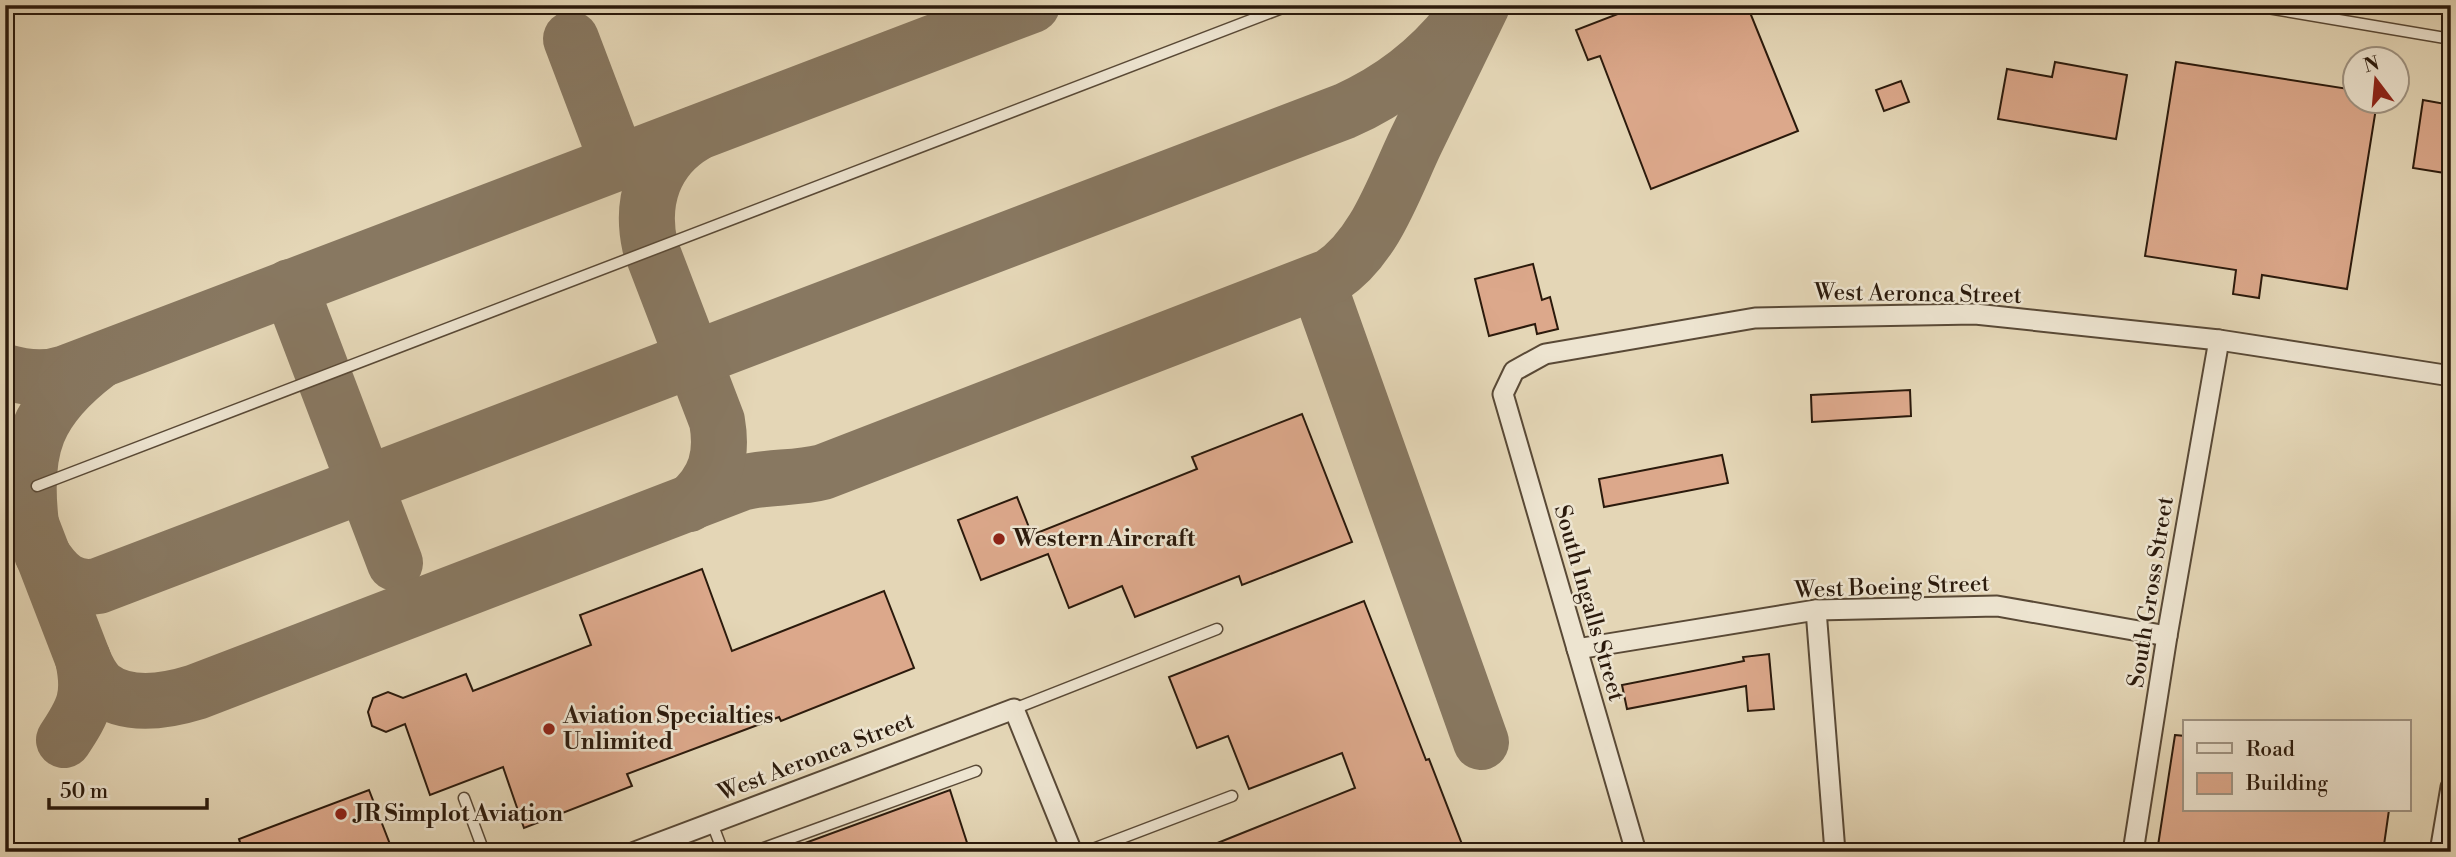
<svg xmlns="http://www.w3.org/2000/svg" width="2456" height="857" font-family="'Libre Bodoni',serif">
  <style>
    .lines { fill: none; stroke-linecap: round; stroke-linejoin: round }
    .taxiway { stroke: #887861; stroke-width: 56 }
    .building { fill: #dca88b; stroke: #2b1a0c; stroke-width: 2 }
    .lane-casing { stroke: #594936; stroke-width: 13 }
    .street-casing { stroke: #594936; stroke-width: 23 }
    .lane { stroke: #ede4d0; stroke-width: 10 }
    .street { stroke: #ede4d0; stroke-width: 19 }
    .poi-dot { fill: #8f2418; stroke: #ede4d0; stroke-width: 2.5 }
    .labels { text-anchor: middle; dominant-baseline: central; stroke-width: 5; stroke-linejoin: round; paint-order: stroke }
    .street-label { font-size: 23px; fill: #2b1a0c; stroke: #ede4d0 }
    .poi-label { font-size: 23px; font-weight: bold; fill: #2b1a0c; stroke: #ede4d0; text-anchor: start }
  </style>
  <rect width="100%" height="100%" fill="#e4d6b6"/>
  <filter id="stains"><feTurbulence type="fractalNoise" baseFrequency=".00286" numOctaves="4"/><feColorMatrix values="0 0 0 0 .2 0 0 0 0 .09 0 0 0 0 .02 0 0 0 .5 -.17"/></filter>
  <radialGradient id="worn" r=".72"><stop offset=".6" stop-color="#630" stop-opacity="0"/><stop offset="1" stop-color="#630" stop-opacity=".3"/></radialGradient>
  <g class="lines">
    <g class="taxiway">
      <path d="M571,39L618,163"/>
      <path d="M1318,283L1481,742"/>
      <path d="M290,287L395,563"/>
      <path d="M5,372C26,378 46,380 66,373L1032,5"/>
      <path d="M5,455L31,524C22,448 36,409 98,362"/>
      <path d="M5,498L23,513L31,524L83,659C87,669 92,679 100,687C127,708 167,701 196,692L741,483C768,476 796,479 823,472L1331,276C1375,247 1394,187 1416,141C1438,96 1460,51 1482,5"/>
      <path d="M689,504C716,481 723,455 717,421L650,246C640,201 654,158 695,134"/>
      <path d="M42,554C56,576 71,591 98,586L1345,111C1390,91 1428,62 1459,23"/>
      <path d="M64,740C84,710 91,696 83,659"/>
    </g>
  </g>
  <g class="building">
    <path d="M1641,5H1747L1798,131L1651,189L1600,56L1588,60L1576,30Z"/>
    <path d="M2055,62L2127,75L2116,139L1998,119L2007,69L2052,77Z"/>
    <path d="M2176,62L2355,90V102H2377L2347,289L2262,275L2259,298L2233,294L2236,270L2145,256Z"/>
    <path d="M1901,81L1909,102L1884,111L1876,90Z"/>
    <path d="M2423,100L2451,105V174L2413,168Z"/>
    <path d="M1533,264L1542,300L1550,297L1558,329L1537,334L1535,324L1489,336L1475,279Z"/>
    <path d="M1910,390L1911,416L1812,422L1811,395Z"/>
    <path d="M1302,414L1352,542L1242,585L1239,576L1135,617L1122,586L1069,608L1048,554L981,580L958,520L1017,497L1032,535L1197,469L1192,457Z"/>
    <path d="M1722,455L1728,483L1604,507L1599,479Z"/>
    <path d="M702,569L732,651L884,591L914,668L781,721L779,717L627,774L632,786L524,828L503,767L430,795L405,724L386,732L372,726L368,712L373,698L388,692L403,698L466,674L473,691L591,645L580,615Z"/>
    <path d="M1364,601L1426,760L1429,759L1465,852H1195L1355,788L1342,753L1249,789L1228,736L1197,748L1169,677Z"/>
    <path d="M1769,654L1774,709L1748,711L1746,686L1627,709L1622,685L1744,661L1743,657Z"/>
    <path d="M2175,735L2185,736V810H2389L2383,852H2157Z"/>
    <path d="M369,790L393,852H243L239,839Z"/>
    <path d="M950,790L970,852H786V850Z"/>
  </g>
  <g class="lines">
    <defs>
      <g id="lane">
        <path d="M2250,5L2451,39"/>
        <path d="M37,486L1290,5"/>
        <path d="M1014,709L1217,629"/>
        <path d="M464,798L484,852"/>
        <path d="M712,823L723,852"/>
        <path d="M753,852L976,771"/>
        <path d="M1085,852L1232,796"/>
      </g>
      <g id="street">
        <path d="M1816,610L1835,852"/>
        <path d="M1577,649L1816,610L1997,606L2167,636"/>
        <path d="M635,852L1014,709L1072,852"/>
        <path d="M1636,852L1503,394L1514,371L1545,354L1755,318L1975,314L2219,340L2451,376"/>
        <path d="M2133,852L2167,636L2219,340"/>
        <path d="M2440,852L2451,787"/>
      </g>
    </defs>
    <use href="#lane" class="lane-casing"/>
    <use href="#street" class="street-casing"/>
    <use href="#lane" class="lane"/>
    <use href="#street" class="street"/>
  </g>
  <g class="poi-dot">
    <circle cx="999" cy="539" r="7"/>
    <circle cx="549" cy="729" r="7"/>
    <circle cx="341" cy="814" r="7"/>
  </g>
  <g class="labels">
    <g class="street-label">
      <text transform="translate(1918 294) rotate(1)">West Aeronca Street</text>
      <text transform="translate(1892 587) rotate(-2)">West Boeing Street</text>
      <text transform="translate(2151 592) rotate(-81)">South Gross Street</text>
      <text transform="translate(1589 603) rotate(74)">South Ingalls Street</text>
      <text transform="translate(816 757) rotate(-21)">West Aeronca Street</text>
    </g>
    <g class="poi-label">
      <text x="1013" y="539">Western Aircraft</text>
      <text x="563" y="716">Aviation Specialties<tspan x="563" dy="26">Unlimited</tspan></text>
      <text x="355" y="814">JR Simplot Aviation</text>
    </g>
  </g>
  <rect width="2456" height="857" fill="none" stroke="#e4d6b6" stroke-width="28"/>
  <rect x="7" y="7" width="2442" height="843" fill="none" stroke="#2b1a0c" stroke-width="3.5"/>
  <rect x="14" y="14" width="2428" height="829" fill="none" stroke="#2b1a0c" stroke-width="2"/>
  <rect x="2183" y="720" width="228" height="91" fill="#ede4d0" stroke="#9f9382" stroke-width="2"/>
  <rect x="2197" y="743" width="35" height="10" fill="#ede4d0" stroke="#9f9382" stroke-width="2"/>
  <text x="2246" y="756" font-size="21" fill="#2b1a0c">Road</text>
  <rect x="2197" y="773" width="35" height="21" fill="#dca88b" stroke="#9f9382" stroke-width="2"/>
  <text x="2246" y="790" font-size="21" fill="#2b1a0c">Building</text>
  <g transform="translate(2376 80) rotate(344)"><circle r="33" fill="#ede4d0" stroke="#9f9382" stroke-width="2"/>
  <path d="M0-5L12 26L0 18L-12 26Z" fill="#8f2418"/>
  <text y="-10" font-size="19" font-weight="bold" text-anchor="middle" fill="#2b1a0c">N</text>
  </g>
  <path d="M49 798v10h158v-10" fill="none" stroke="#2b1a0c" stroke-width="3.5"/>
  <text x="60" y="798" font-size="21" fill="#2b1a0c" stroke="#ede4d0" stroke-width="5" paint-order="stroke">50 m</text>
  <rect width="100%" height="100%" filter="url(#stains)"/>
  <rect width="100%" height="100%" fill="url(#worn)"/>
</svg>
